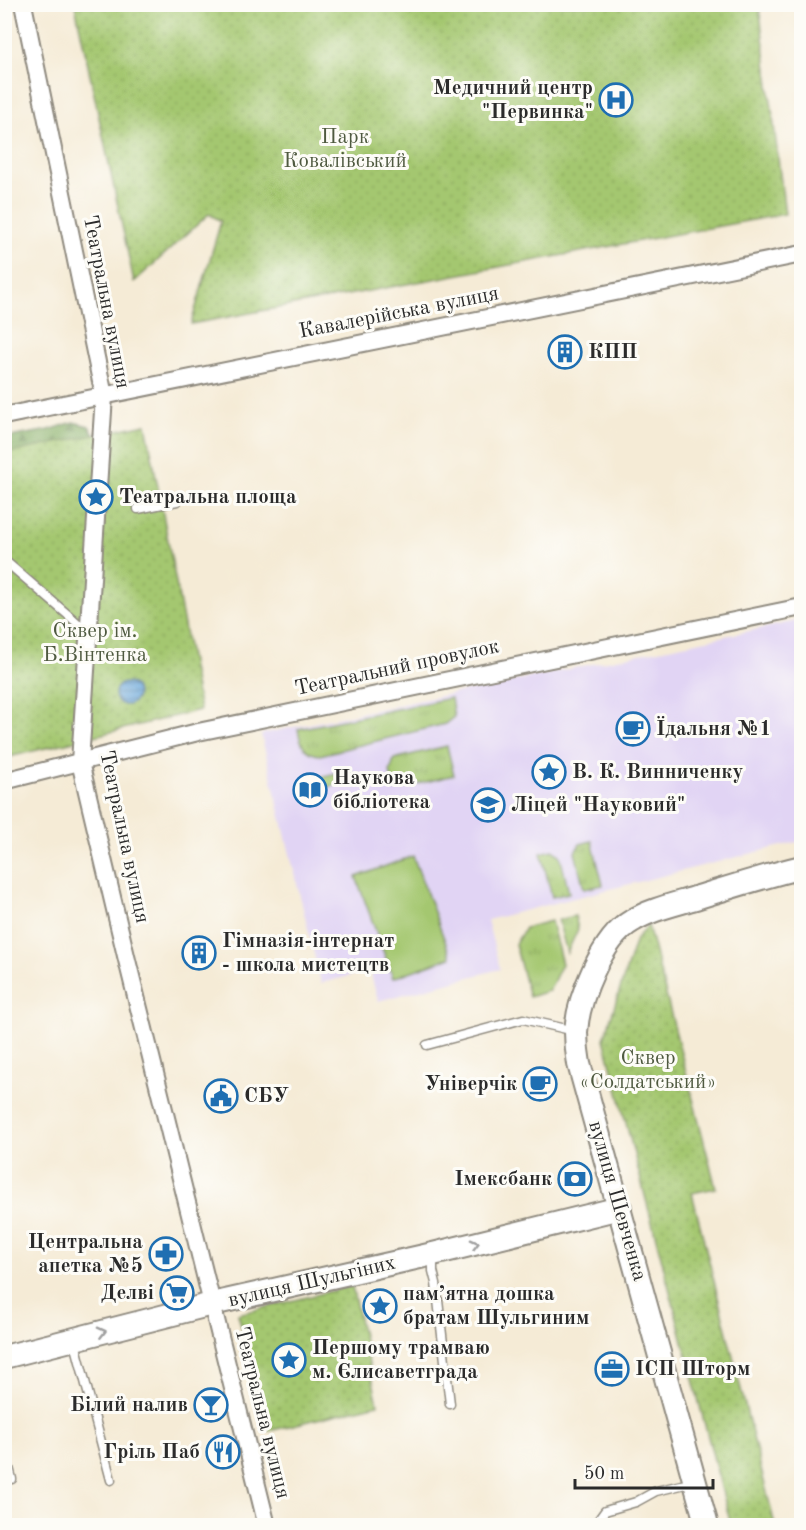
<svg xmlns="http://www.w3.org/2000/svg" width="806" height="1530" font-family="'Old Standard TT',serif">
  <style>
    .built { fill: #e1d4f4 }
    .grass { fill: url(#grass-tufts); stroke: #68794e; stroke-width: 1.5 }
    .forest { fill: url(#forest-firs); stroke: #576c46; stroke-width: 1.5 }
    .park { fill: url(#park-dots); stroke: #68794e; stroke-width: 1.5 }
    .garden { fill: #a4c770; stroke: #68794e; stroke-width: 1.5 }
    .water { fill: url(#water-rules); stroke: #4a6882; stroke-width: 1.5 }
    .lines { fill: none; stroke-linecap: round; stroke-linejoin: round }
    .lane-casing { stroke: #908b80; stroke-width: 11 }
    .street-casing { stroke: #908b80; stroke-width: 20 }
    .secondary-casing { stroke: #908b80; stroke-width: 26 }
    .lane { stroke: #fff; stroke-width: 8 }
    .street { stroke: #fff; stroke-width: 16 }
    .secondary { stroke: #fff; stroke-width: 22 }
    .oneway { stroke: #a0a0a0 }
    .labels { text-anchor: middle; dominant-baseline: central; stroke-width: 6; stroke-linejoin: round; paint-order: stroke }
    .poi-label { font-size: 21px; font-weight: bold; fill: #2b2b2b; stroke: #fdfcf7; text-anchor: start }
    .park-label { font-size: 21px; fill: #4f5a40; stroke: #fdfcf7 }
    .street-label { font-size: 21px; fill: #2b2b2b; stroke: #fdfcf7 }
  </style>
  <defs>
    <pattern id="grass-tufts" width="24" height="20" patternUnits="userSpaceOnUse" patternTransform="scale(1.5)"><rect width="24" height="20" fill="#a4c770"/><path d="M3 7l-1-3M5 7V3M7 7l1-3M15 17l-1-3M17 17v-4M19 17l1-3" fill="none" stroke="#8dab61"/></pattern>
    <pattern id="forest-firs" width="22" height="20" patternUnits="userSpaceOnUse" patternTransform="scale(1.5)"><rect width="22" height="20" fill="#83ac62"/><path d="M5 1l3.5 6h-7zM16 11l3.5 6h-7z" fill="#6b8c51"/></pattern>
    <pattern id="park-dots" width="8" height="8" patternUnits="userSpaceOnUse" patternTransform="scale(1.5)"><rect width="8" height="8" fill="#a4c770"/><path d="M2 2h.1M6 6h.1" fill="none" stroke="#8dab61" stroke-width="1.8" stroke-linecap="round"/></pattern>
    <pattern id="water-rules" width="6" height="5" patternUnits="userSpaceOnUse" patternTransform="scale(1.5)"><rect width="6" height="5" fill="#68a6da"/><path d="M0 2.5h6" fill="none" stroke="#5687b1"/></pattern>
  </defs>
  <rect width="100%" height="100%" fill="#fdfcf7"/>
  <filter id="ink" filterUnits="userSpaceOnUse"><feTurbulence type="fractalNoise" baseFrequency=".0167" numOctaves="2"/><feDisplacementMap in="SourceGraphic" scale="12" xChannelSelector="R" yChannelSelector="G"/><feConvolveMatrix kernelMatrix="1 2 1 2 8 2 1 2 1" color-interpolation-filters="sRGB"/></filter>
  <filter id="wash" filterUnits="userSpaceOnUse"><feTurbulence type="fractalNoise" baseFrequency=".008" numOctaves="4" result="noise"/><feDisplacementMap in="SourceGraphic" scale="24" xChannelSelector="R" yChannelSelector="G"/><feGaussianBlur stdDeviation="1.35" result="paint"/><feColorMatrix in="noise" values="0 0 0 0 0 0 0 0 0 0 0 0 0 0 0 0 0 1.4 0 .05"/><feComposite in="paint" operator="in"/></filter>
  <g filter="url(#wash)">
    <rect width="100%" height="100%" fill="#f5ebd6"/>
    <path class="built" d="M801,620V841L487,920L500,969L378,1001L370,971L321,983L261,734Z"/>
    <g class="grass">
      <path d="M451,698L454,717L445,724L320,755C305,754 300,743 298,729Z"/>
      <path d="M447,746L454,775L394,790L390,772L394,759Z"/>
      <path d="M345,771L353,773L360,779L324,788L321,786L319,777Z"/>
      <path d="M592,841L603,885L584,889L575,852L580,844Z"/>
      <path d="M552,850L560,855L569,893L552,897L541,853Z"/>
      <path d="M575,916L578,929L567,953L558,920Z"/>
      <path d="M551,921L562,964L549,991L529,997L515,944L525,928Z"/>
    </g>
    <path class="forest" d="M73,422L89,426L95,436L5,481V438L49,430Z"/>
    <g class="park">
      <path d="M75,5H759L785,214L191,324L221,221L209,214L134,282Z"/>
      <path d="M146,424L200,710L5,758L4,454Z"/>
      <path d="M648,925L716,1188L692,1193L775,1525H731L604,1039L636,939Z"/>
      <path d="M352,1286L378,1404L269,1431L238,1314Z"/>
    </g>
    <path class="garden" d="M413,856L451,957L393,978L356,877Z"/>
    <circle class="water" cx="126" cy="694" r="11"/>
  </g>
  <g filter="url(#ink)">
    <g class="lines">
      <defs>
        <g id="lane">
          <path d="M138,509L177,501"/>
          <path d="M4,560L88,632"/>
          <path d="M427,1045L523,1019L575,1031"/>
          <path d="M433,1256V1271L436,1283L450,1404"/>
          <path d="M74,1339L111,1480"/>
          <path d="M4,1448L12,1479"/>
          <path d="M594,1526L605,1511L636,1502L656,1491L694,1482"/>
        </g>
        <g id="street">
          <path d="M23,4L104,396L80,762L126,956L267,1526"/>
          <path d="M4,416L802,254"/>
          <path d="M4,781L198,732L802,607"/>
        </g>
        <g id="secondary">
          <path d="M4,1357L212,1304L433,1254L620,1208"/>
          <path d="M707,1526L579,1064C577,1053 576,1043 576,1032C578,999 602,938 632,921C650,910 672,905 692,899C728,888 764,876 802,867"/>
        </g>
      </defs>
      <use href="#lane" class="lane-casing"/>
      <use href="#street" class="street-casing"/>
      <use href="#secondary" class="secondary-casing"/>
      <use href="#lane" class="lane"/>
      <use href="#street" class="street"/>
      <use href="#secondary" class="secondary"/>
    </g>
    <defs><path id="oneway-chevron" d="M-2-3.5L2.5 0L-2 3.5" fill="none" stroke-width="1.6" stroke-linecap="round" stroke-linejoin="round" transform="scale(1.5)"/></defs>
    <g class="oneway">
      <use href="#oneway-chevron" transform="translate(475 1244) rotate(-14)"/>
      <use href="#oneway-chevron" transform="translate(102 1332) rotate(-14)"/>
    </g>
  </g>
  <defs>
    <symbol id="hospital-ring" viewBox="-11 -11 22 22"><circle r="9.5" fill="#fdfcf7" stroke="#1f6fb2" stroke-width="1.5"/><path d="M-5-5h3v3.5h4V-5h3V5h-3V1.5h-4V5h-3Z" fill="#1f6fb2"/></symbol>
    <symbol id="building-ring" viewBox="-11 -11 22 22"><circle r="9.5" fill="#fdfcf7" stroke="#1f6fb2" stroke-width="1.5"/><path d="M-4-6H4V6H1V3H-1V6H-4ZM-2.5-4.3h1.7v1.8h-1.7ZM.8-4.3h1.7v1.8H.8ZM-2.5-1h1.7V.8h-1.7ZM.8-1h1.7V.8H.8Z" fill="#1f6fb2"/></symbol>
    <symbol id="sight-ring" viewBox="-11 -11 22 22"><circle r="9.5" fill="#fdfcf7" stroke="#1f6fb2" stroke-width="1.5"/><path d="M0-6L1.8-2.2L6-1.7L2.9 1.2L3.7 5.4L0 3.3L-3.7 5.4L-2.9 1.2L-6-1.7L-1.8-2.2Z" fill="#1f6fb2"/></symbol>
    <symbol id="cafe-ring" viewBox="-11 -11 22 22"><circle r="9.5" fill="#fdfcf7" stroke="#1f6fb2" stroke-width="1.5"/><path d="M-5.5-4.5H6V0H3Q3 3.5 0 3.5H-2.5Q-5.5 3.5-5.5 0ZM3-3.2v2h1.7v-2ZM-6 4.5H4V6H-6Z" fill="#1f6fb2"/></symbol>
    <symbol id="library-ring" viewBox="-11 -11 22 22"><circle r="9.5" fill="#fdfcf7" stroke="#1f6fb2" stroke-width="1.5"/><path d="M-6-4Q-3-5.5-.7-3.5V5Q-3 3-6 4ZM6-4Q3-5.5 .7-3.5V5Q3 3 6 4Z" fill="#1f6fb2"/></symbol>
    <symbol id="school-ring" viewBox="-11 -11 22 22"><circle r="9.5" fill="#fdfcf7" stroke="#1f6fb2" stroke-width="1.5"/><path d="M0-5L7-2L0 1L-7-2ZM-4 1L0 2.5L4 1V4Q0 6-4 4Z" fill="#1f6fb2"/></symbol>
    <symbol id="civic-ring" viewBox="-11 -11 22 22"><circle r="9.5" fill="#fdfcf7" stroke="#1f6fb2" stroke-width="1.5"/><path d="M-.6-6.5H3V-4.5H.6V-3L4-1V1h2V6H-6V1h2V-1L-.6-3ZM-1.2 2.5V6h2.4V2.5Z" fill="#1f6fb2"/></symbol>
    <symbol id="bank-ring" viewBox="-11 -11 22 22"><circle r="9.5" fill="#fdfcf7" stroke="#1f6fb2" stroke-width="1.5"/><path d="M-6-4H6V4H-6ZM0-2.3a2.3 2.3 0 1 0 0 4.6a2.3 2.3 0 1 0 0-4.6Z" fill="#1f6fb2"/></symbol>
    <symbol id="pharmacy-ring" viewBox="-11 -11 22 22"><circle r="9.5" fill="#fdfcf7" stroke="#1f6fb2" stroke-width="1.5"/><path d="M-2-6h4v4h4v4h-4v4h-4v-4h-4v-4h4Z" fill="#1f6fb2"/></symbol>
    <symbol id="supermarket-ring" viewBox="-11 -11 22 22"><circle r="9.5" fill="#fdfcf7" stroke="#1f6fb2" stroke-width="1.5"/><path d="M-6-5.5h2.5l.6 2H6L4.5 2H-2.5L-4.4-4H-6ZM-1.5 3.2a1.3 1.3 0 1 0 .1 0ZM3 3.2a1.3 1.3 0 1 0 .1 0Z" fill="#1f6fb2"/></symbol>
    <symbol id="office-ring" viewBox="-11 -11 22 22"><circle r="9.5" fill="#fdfcf7" stroke="#1f6fb2" stroke-width="1.5"/><path d="M-6-3h4V-5.5h4V-3h4V5H-6ZM-1-4.5V-3h2v-1.5ZM-6 0V1H6V0Z" fill="#1f6fb2"/></symbol>
    <symbol id="bar-ring" viewBox="-11 -11 22 22"><circle r="9.5" fill="#fdfcf7" stroke="#1f6fb2" stroke-width="1.5"/><path d="M-6-5H6L.8 .8V4.5H3.5V6h-7V4.5H-.8V.8Z" fill="#1f6fb2"/></symbol>
    <symbol id="restaurant-ring" viewBox="-11 -11 22 22"><circle r="9.5" fill="#fdfcf7" stroke="#1f6fb2" stroke-width="1.5"/><path d="M-5-6h1v4h1v-4h1v4h1v-4h1v5L-1.5 .5V6h-2V.5L-5-1ZM5-6V6H3V1.5H1.5Q1.5-4 5-6Z" fill="#1f6fb2"/></symbol>
  </defs>
  <g fill-rule="evenodd">
    <use href="#hospital-ring" x="597" y="81" width="38" height="38"/>
    <use href="#building-ring" x="546" y="333" width="38" height="38"/>
    <use href="#sight-ring" x="77" y="478" width="38" height="38"/>
    <use href="#cafe-ring" x="614" y="710" width="38" height="38"/>
    <use href="#sight-ring" x="530" y="753" width="38" height="38"/>
    <use href="#library-ring" x="291" y="771" width="38" height="38"/>
    <use href="#school-ring" x="469" y="786" width="38" height="38"/>
    <use href="#building-ring" x="180" y="934" width="38" height="38"/>
    <use href="#cafe-ring" x="521" y="1065" width="38" height="38"/>
    <use href="#civic-ring" x="202" y="1077" width="38" height="38"/>
    <use href="#bank-ring" x="556" y="1160" width="38" height="38"/>
    <use href="#pharmacy-ring" x="147" y="1235" width="38" height="38"/>
    <use href="#supermarket-ring" x="158" y="1274" width="38" height="38"/>
    <use href="#sight-ring" x="361" y="1287" width="38" height="38"/>
    <use href="#sight-ring" x="270" y="1341" width="38" height="38"/>
    <use href="#office-ring" x="593" y="1350" width="38" height="38"/>
    <use href="#bar-ring" x="192" y="1386" width="38" height="38"/>
    <use href="#restaurant-ring" x="204" y="1433" width="38" height="38"/>
  </g>
  <g class="labels">
    <g class="poi-label">
      <text x="593" y="88" text-anchor="end">Медичний центр<tspan x="593" dy="24">"Первинка"</tspan></text>
      <text x="588" y="352">КПП</text>
      <text x="119" y="497">Театральна площа</text>
      <text x="656" y="729">Їдальня №1</text>
      <text x="572" y="772">В. К. Винниченку</text>
      <text x="333" y="778">Наукова<tspan x="333" dy="24">бібліотека</tspan></text>
      <text x="511" y="805">Ліцей "Науковий"</text>
      <text x="222" y="941">Гімназія-інтернат<tspan x="222" dy="24">- школа мистецтв</tspan></text>
      <text x="517" y="1084" text-anchor="end">Універчік</text>
      <text x="244" y="1096">СБУ</text>
      <text x="552" y="1179" text-anchor="end">Імексбанк</text>
      <text x="143" y="1242" text-anchor="end">Центральна<tspan x="143" dy="24">апетка №5</tspan></text>
      <text x="154" y="1293" text-anchor="end">Делві</text>
      <text x="403" y="1294">пам’ятна дошка<tspan x="403" dy="24">братам Шульгиним</tspan></text>
      <text x="312" y="1348">Першому трамваю<tspan x="312" dy="24">м. Єлисаветграда</tspan></text>
      <text x="635" y="1369">ІСП Шторм</text>
      <text x="188" y="1405" text-anchor="end">Білий налив</text>
      <text x="200" y="1452" text-anchor="end">Гріль Паб</text>
    </g>
    <g class="park-label">
      <text x="345" y="137">Парк<tspan x="345" dy="24">Ковалівський</tspan></text>
      <text x="95" y="631">Сквер ім.<tspan x="95" dy="24">Б.Вінтенка</tspan></text>
      <text x="648" y="1058">Сквер<tspan x="648" dy="24">«Солдатський»</tspan></text>
    </g>
    <g class="street-label">
      <text transform="translate(106 302) rotate(79)">Театральна вулиця</text>
      <text transform="translate(399 313) rotate(-11)">Кавалерійська вулиця</text>
      <text transform="translate(397 668) rotate(-12)">Театральний провулок</text>
      <text transform="translate(124 837) rotate(78)">Театральна вулиця</text>
      <text transform="translate(617 1201) rotate(74)">вулиця Шевченка</text>
      <text transform="translate(312 1282) rotate(-13)">вулиця Шульгіних</text>
      <text transform="translate(262 1413) rotate(76)">Театральна вулиця</text>
    </g>
  </g>
  <rect width="806" height="1530" fill="none" stroke="#fdfcf7" stroke-width="24"/>
  <path d="M575 1479v9h138v-9" fill="none" stroke="#2b2b2b" stroke-width="3"/>
  <text x="584" y="1479" font-size="18" fill="#2b2b2b" stroke="#fdfcf7" stroke-width="4.5" paint-order="stroke">50 m</text>
</svg>
